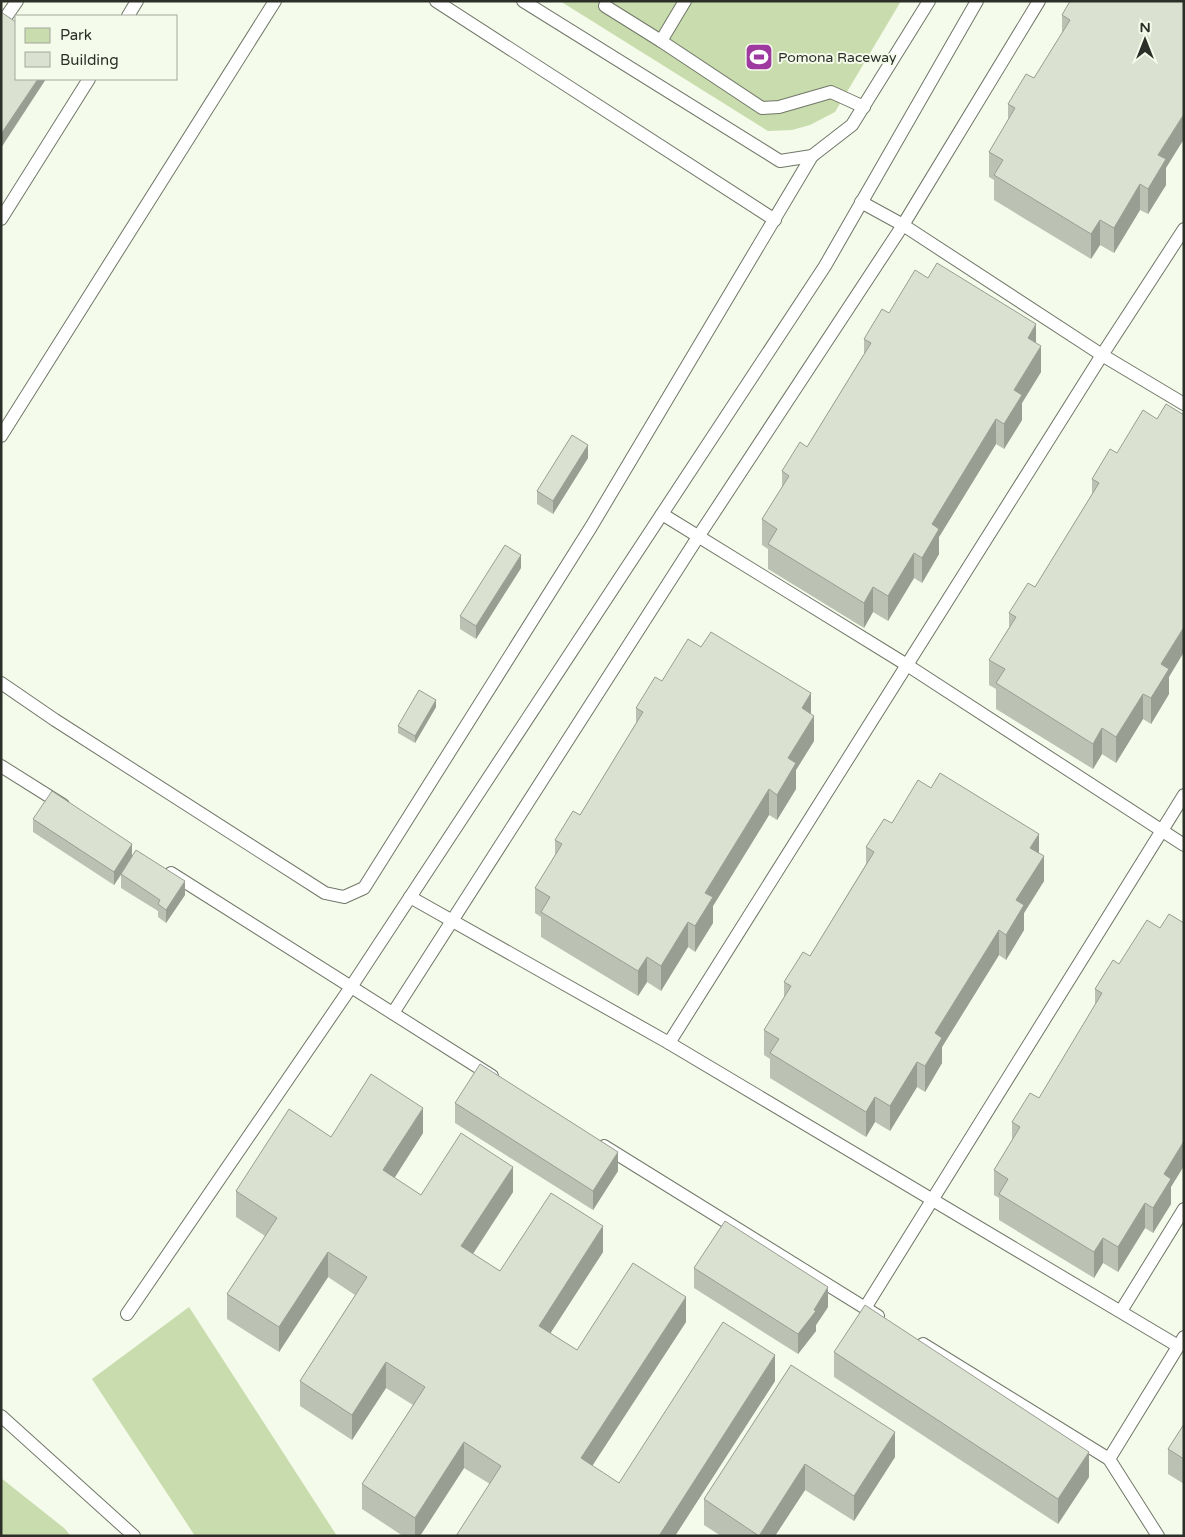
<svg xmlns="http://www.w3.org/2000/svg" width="1185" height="1537" font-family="'Varela Round',sans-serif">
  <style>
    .green { fill: #c9dcae }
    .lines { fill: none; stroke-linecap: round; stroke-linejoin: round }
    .lane-casing { stroke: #717769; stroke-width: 14 }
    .lane { stroke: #fff; stroke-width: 12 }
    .wall { fill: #bbc2b4 }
    .shaded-wall { fill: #999e92 }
    .building { fill: #dae1d1; stroke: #999e92 }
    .labels { text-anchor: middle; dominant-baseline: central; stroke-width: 4; stroke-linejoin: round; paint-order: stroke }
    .poi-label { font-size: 14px; fill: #2c2e28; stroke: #f4fbea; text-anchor: start }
  </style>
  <rect width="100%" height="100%" fill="#f4fbea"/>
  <g class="green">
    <path d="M560,1H901L835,112L810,125L792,130L768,131Z"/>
    <path d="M189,1307L337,1536H195L92,1379Z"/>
    <path d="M1,1478L64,1528L71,1536H1Z"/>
  </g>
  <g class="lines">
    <defs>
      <g id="lane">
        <path d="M436,1L775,220"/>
        <path d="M523,1L780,161L812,156L852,125L929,1"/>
        <path d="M685,1L661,41L762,108L779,107L831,92L864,107"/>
        <path d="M1039,1L903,225L1102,355L1184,404"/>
        <path d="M605,6L661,41"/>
        <path d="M128,16L137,1"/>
        <path d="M1,24L17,1"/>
        <path d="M1,219L89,79"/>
        <path d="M1,436L275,1"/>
        <path d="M662,514L907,665L1184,845"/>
        <path d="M1,683L55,720L325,893L344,897L364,888L591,527L812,156"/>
        <path d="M1,766L63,805"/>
        <path d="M171,873L492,1076"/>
        <path d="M410,897L669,1043"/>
        <path d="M393,1013L698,537L903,225L861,202"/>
        <path d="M604,1146L878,1316"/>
        <path d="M865,1308L1184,795"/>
        <path d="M1121,1311L1184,1209"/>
        <path d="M127,1314L351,987L825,266L977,1"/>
        <path d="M923,1344L1109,1459L1158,1536"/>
        <path d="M1178,1346L669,1043L1102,355L1184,229"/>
        <path d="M1,1416L134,1536"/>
        <path d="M1109,1459L1184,1337"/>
      </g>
    </defs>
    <use href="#lane" class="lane-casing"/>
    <use href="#lane" class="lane"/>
  </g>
  <g class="wall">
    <path d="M1070,1L1166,168V185L1148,214L1140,210L1114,253L1100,245L1091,259L994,200V180L989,177V152L1008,120V104L1034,78L1062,33V15Z"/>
    <path d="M889,313L1036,343L1041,372L1022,403V420L1004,449L996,444L939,537V554L922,583L914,578L888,621L873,612L864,628L768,569V549L762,545V519L782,487V471L807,447L864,354V339Z"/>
    <path d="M1110,449L1169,677V694L1151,724L1143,719L1116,763L1102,754L1093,769L996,709V689L989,685V660L1009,628V613L1035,587L1092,494V479Z"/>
    <path d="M588,458L553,514L537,504V491Z"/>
    <path d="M521,568L476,639L460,629V616Z"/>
    <path d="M701,647L811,714L814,741L796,770V789L777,820L769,815L713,906V923L695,952L688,947L661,991L647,982L638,996L541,937V917L535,913V888L555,855V840L580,815L636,723V708L662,681Z"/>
    <path d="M436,707L415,743L398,733V726Z"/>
    <path d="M33,819L132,856L185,895L166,923L158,917V911L121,888V875L114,885L33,832Z"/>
    <path d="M892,823L1039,853L1044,881L1024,913V930L1006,960L999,955L942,1047V1063L925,1092L917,1087L890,1131L875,1122L866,1137L770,1078V1059L764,1055V1030L784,997V982L810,956L866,864V847Z"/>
    <path d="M1113,960L1171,1187V1204L1153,1233L1145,1228L1118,1272L1103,1263L1094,1278L999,1220V1198L994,1195V1170L1012,1140V1122L1039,1098L1095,1005V989Z"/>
    <path d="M455,1103L618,1171L593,1210L455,1123Z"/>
    <path d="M423,1133L394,1178L421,1195L513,1192L473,1254L500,1271L603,1252L550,1333L577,1350L686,1322L592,1466L619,1483L775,1381L675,1536H456L490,1484L464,1468L420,1536H403L362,1509V1484L413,1405L386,1388L352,1440L300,1406V1381L355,1295L328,1277L279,1352L227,1319V1294L265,1236L236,1217V1191L331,1137Z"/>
    <path d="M694,1268L828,1307L816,1325V1331L798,1354L694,1288Z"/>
    <path d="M834,1352L1089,1477L1058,1524L834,1377Z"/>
    <path d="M791,1365L895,1457L854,1521L805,1490L775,1536H721L704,1525V1499Z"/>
    <path d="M1184,1424V1484L1168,1474V1449Z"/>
  </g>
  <g class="shaded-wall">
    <path d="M38,79H46L1,148V134Z"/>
    <path d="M1184,114V139L1166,168V185L1148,214V189L1158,155Z"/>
    <path d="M1140,184V210L1114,253V228Z"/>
    <path d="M1100,220V245L1091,259V234Z"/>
    <path d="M1036,324V349L1028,338Z"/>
    <path d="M1041,346V372L1022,403V420L1004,449V424L1014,390Z"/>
    <path d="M996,419V444L939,537V554L922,583V558L932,524Z"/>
    <path d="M588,445V458L553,514V501Z"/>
    <path d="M914,553V578L888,621V596Z"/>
    <path d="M521,555V568L476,639V626Z"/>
    <path d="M873,587V612L864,628V603Z"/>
    <path d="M1184,627V652L1169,677V694L1151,724V698L1161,664Z"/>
    <path d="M811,693V718L802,708Z"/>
    <path d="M1143,694V719L1116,763V737Z"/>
    <path d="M436,700V707L415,743V736Z"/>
    <path d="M814,716V741L796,770V789L777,820V795L788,758Z"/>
    <path d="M1102,728V754L1093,769V744Z"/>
    <path d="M769,789V815L713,906V923L695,952V926L705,893Z"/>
    <path d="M1039,834V860L1030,848Z"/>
    <path d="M132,844V857L114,885V872Z"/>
    <path d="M1044,856V881L1024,913V930L1006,960V935L1016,900Z"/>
    <path d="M185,881V895L166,923V910Z"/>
    <path d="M688,922V947L661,991V966Z"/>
    <path d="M999,930V955L942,1047V1063L925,1092V1066L935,1033Z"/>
    <path d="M647,957V982L638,996V971Z"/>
    <path d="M917,1062V1087L890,1131V1106Z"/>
    <path d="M875,1097V1122L866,1137V1112Z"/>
    <path d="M423,1108V1133L383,1196V1170Z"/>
    <path d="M1184,1141V1166L1171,1187V1204L1153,1233V1208L1164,1174Z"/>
    <path d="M618,1152V1171L593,1210V1191Z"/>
    <path d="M513,1167V1192L461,1272V1246Z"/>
    <path d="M1145,1203V1228L1118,1272V1247Z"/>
    <path d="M603,1226V1252L539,1351V1326Z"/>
    <path d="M1103,1238V1263L1094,1278V1252Z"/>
    <path d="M328,1252V1277L279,1352V1327Z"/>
    <path d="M828,1287V1307L816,1325V1331L798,1354V1334Z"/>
    <path d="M686,1297V1322L581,1483V1458Z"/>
    <path d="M775,1355V1381L675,1536H659Z"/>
    <path d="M386,1362V1388L352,1440V1415Z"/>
    <path d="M895,1432V1457L854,1521V1496Z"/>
    <path d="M464,1442V1468L420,1536H415V1518Z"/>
    <path d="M1089,1452V1477L1058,1524V1499Z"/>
    <path d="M805,1464V1490L775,1536H759Z"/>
  </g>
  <g class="building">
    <path d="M1070,1H1184V114L1158,155L1166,159L1148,189L1140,184L1114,228L1100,220L1091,234L994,175L1003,160L989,152L1015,108L1008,104L1026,74L1034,78L1070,20L1062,15Z"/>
    <path d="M1,12L16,22V79H38L1,134Z"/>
    <path d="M937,263L1036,324L1028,338L1041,346L1014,390L1022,395L1004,424L996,419L932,524L939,529L922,558L914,553L888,596L873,587L864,603L768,544L777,529L762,519L789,476L782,471L800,442L807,447L871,343L864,339L882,309L889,313L915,270L928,278Z"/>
    <path d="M1166,404L1184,415V627L1161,664L1169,669L1151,698L1143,694L1116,737L1102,728L1093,744L996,683L1005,669L989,660L1016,617L1009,613L1028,583L1035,587L1099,483L1092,479L1110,449L1117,453L1143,410L1157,419Z"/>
    <path d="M572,435L588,445L553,501L537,491Z"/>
    <path d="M505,545L521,555L476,626L460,616Z"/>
    <path d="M711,632L811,693L802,708L814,716L788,758L796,763L777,795L769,789L705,893L713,897L695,926L688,922L661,966L647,957L638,971L541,912L550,897L535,888L562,844L555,840L573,811L580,815L643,712L636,708L655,677L662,681L688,639L701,647Z"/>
    <path d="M419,690L436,700L415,736L398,726Z"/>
    <path d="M940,773L1039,834L1030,848L1044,856L1016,900L1024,905L1006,935L999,930L935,1033L942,1038L925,1066L917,1062L890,1106L875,1097L866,1112L770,1053L779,1039L764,1030L791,986L784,982L803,952L810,956L874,852L866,847L884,819L892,823L918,780L931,788Z"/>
    <path d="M52,791L132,844L114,872L33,819Z"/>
    <path d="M136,850L185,881L166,910L158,904L160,900L121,874Z"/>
    <path d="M1169,914L1184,923V1141L1164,1174L1171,1179L1153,1208L1145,1203L1118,1247L1103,1238L1094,1252L999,1194L1008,1179L994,1170L1020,1127L1012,1122L1030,1093L1039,1098L1102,993L1095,989L1113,960L1119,964L1147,920L1160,928Z"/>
    <path d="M480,1064L618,1152L593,1191L455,1103Z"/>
    <path d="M371,1074L423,1108L383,1170L421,1195L461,1133L513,1167L461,1246L500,1271L551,1193L603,1226L539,1326L577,1350L633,1263L686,1297L581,1458L619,1483L723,1322L775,1355L659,1536H456L501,1466L464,1442L415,1518L362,1484L425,1387L386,1362L352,1415L300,1381L367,1277L328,1252L279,1327L227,1294L277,1218L236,1191L289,1109L331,1137Z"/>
    <path d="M725,1221L828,1287L814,1310L816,1311L798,1334L694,1268Z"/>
    <path d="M865,1305L1089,1452L1058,1499L834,1352Z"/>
    <path d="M791,1365L895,1432L854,1496L805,1464L759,1536L704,1499Z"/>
    <path d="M1184,1424V1459L1168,1449Z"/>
  </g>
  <defs>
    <symbol id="stadium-square" viewBox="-11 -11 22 22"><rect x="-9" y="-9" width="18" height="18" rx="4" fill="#9e3a9f" stroke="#f4fbea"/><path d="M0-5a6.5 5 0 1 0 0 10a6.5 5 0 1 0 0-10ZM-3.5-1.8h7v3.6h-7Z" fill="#fff"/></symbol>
  </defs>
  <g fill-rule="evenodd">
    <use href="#stadium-square" x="743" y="41" width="32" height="32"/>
  </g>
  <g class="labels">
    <g class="poi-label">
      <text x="778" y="57">Pomona Raceway</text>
    </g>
  </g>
  <rect width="1185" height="1537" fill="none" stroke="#2c2e28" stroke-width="5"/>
  <rect x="15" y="15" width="162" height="65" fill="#f4fbea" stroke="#a4a99c"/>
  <rect x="25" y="28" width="25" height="15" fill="#c9dcae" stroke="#a4a99c"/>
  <text x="60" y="40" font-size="15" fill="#2c2e28">Park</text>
  <rect x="25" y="52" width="25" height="15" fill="#dae1d1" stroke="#a4a99c"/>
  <text x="60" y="65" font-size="15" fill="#2c2e28">Building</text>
  <g transform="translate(1145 40)" stroke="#f4fbea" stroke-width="4" paint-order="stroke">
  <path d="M0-4L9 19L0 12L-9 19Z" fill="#2c2e28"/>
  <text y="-8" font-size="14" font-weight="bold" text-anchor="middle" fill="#2c2e28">N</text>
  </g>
</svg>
